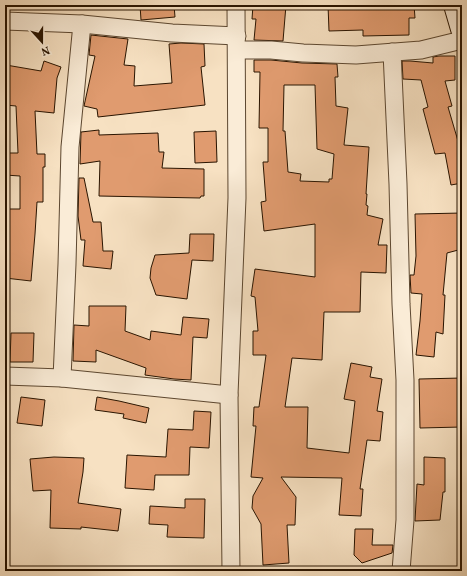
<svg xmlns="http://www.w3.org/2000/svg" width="467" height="576" font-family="Vollkorn,serif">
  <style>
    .building { fill: #e09b6f; stroke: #291400; fill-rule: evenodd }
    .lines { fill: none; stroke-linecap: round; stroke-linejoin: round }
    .street-casing { stroke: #5c4730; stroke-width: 19 }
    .secondary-casing { stroke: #291400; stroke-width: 24 }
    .street { stroke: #faecd7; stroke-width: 17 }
    .secondary { stroke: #faecd7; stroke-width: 22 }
  </style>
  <rect width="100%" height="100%" fill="#f7e1c2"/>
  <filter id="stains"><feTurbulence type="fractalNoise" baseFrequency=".005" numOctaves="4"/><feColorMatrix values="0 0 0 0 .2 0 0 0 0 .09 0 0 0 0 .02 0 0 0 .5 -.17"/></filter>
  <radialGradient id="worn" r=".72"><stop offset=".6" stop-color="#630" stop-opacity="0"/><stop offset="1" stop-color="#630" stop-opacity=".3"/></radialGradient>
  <g class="building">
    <path d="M140,5H174L175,17L141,20Z"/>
    <path d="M253,5H286L283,41L254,40L256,19H252Z"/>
    <path d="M328,5H414L415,18H409V35L363,36V30L329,31Z"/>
    <path d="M91,35L128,39L124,65L135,66L134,86L172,83L169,44L181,43L204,44L205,66L201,67L205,105L98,117L97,109L84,106L95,56L89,55Z"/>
    <path d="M439,56H455V80L445,81L452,106L448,107L458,141L462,140V183L451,185L445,153L435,154L423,109L428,107L421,80L403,79L402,61H410L433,63V57Z"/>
    <path d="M254,60H271L302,63L337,64L338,77H335L336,106L348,108L344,145L369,147L366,194H367L366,205L368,206L367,215L383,219L378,245H387L386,273L361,272L360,312H324L322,360L292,358L285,407H308L307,448L349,453L355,401L344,399L351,363L372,367L370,377L382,379L377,411L383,412L380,441L367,440L360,489H363L361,516L339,515L342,478L281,477L296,497L295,525H287L289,563L263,565L261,524L252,508L253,496L263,478L251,477L256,426H253L254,407H259L266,355H253V331H258L255,297L251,296L255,269L315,277V224L264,231L261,202L266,201L263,162H268V128H259L260,72H254ZM284,85H315L317,149L334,154L332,179H329V182L300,181L301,174L288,172L285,131H283Z"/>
    <path d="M44,61L61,67L57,78L54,113L35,111L37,154H45V167H43V202H37L35,234L31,281L5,278V266L8,238H6L7,209H20V176L5,175V153H18L16,106L5,105V97L8,78H5L6,65L41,71Z"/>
    <path d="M99,130V135L158,133L159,152H164L162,168L204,169V196H201L200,198L99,196L100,161L80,164L81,132Z"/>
    <path d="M216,131L217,162L195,163L194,132Z"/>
    <path d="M79,178H84L93,222H101L103,251H113L111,269L83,266L85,240H81L78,216Z"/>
    <path d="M462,213V249L447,253L443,295H445L443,334L436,332L434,357L416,355L420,321L422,294L411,293L410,275H414L416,256L415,214Z"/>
    <path d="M190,234H214L213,261L192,260L187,299L156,295L150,278L151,268L155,255L189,253Z"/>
    <path d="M89,306H126L125,331L150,340L151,331L181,335L183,317L209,319L207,338L193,337L191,380L174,379L145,375L146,368L96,350V362L73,361L74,325L89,326Z"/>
    <path d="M11,333H34L33,362H10Z"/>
    <path d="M462,378V427L420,428L419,379Z"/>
    <path d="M21,397L45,400L42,426L17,423Z"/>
    <path d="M97,397L119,401L149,408L146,423L123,418L124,414L95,410Z"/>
    <path d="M194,411L211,412L209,448L190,447L189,475H155L154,490L125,488L127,455L166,457L168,429L193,430Z"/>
    <path d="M54,457L84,458L83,472L78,503L121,509L118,531L81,527V529L50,528L51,490L33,491L30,459Z"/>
    <path d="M424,457L445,458V492H443L440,520L415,521L417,484L424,485Z"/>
    <path d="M185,499H205L204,538L167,537L168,525L149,524L150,506L185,508Z"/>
    <path d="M355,529H373L372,545H393L392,553L362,563L354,555Z"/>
  </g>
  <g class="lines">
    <defs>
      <g id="street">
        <path d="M5,21L82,24L172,33L237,36"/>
        <path d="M237,50H271L303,53L356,55L421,50L462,40"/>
        <path d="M392,52L398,184L401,304L405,380V520L401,571"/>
        <path d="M5,376L62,378L229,395"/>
        <path d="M62,378L67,264L70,147L82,24"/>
        <path d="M231,571L229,395L237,198L236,5"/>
      </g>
      <path id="secondary" d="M455,5L462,29"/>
    </defs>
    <use href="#street" class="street-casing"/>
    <use href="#secondary" class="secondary-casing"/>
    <use href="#street" class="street"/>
    <use href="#secondary" class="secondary"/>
  </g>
  <rect width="467" height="576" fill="none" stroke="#f7e1c2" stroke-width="20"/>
  <rect x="6" y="6" width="455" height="564" fill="none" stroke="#291400" stroke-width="2"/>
  <rect x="10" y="10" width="447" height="556" fill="none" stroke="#291400"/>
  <g transform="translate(42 42) rotate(159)" stroke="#faecd7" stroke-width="3" paint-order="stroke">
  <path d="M0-3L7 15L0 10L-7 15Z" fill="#291400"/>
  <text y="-6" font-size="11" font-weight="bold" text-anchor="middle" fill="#291400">N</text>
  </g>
  <rect width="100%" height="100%" filter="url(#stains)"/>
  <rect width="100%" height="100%" fill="url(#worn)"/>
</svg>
